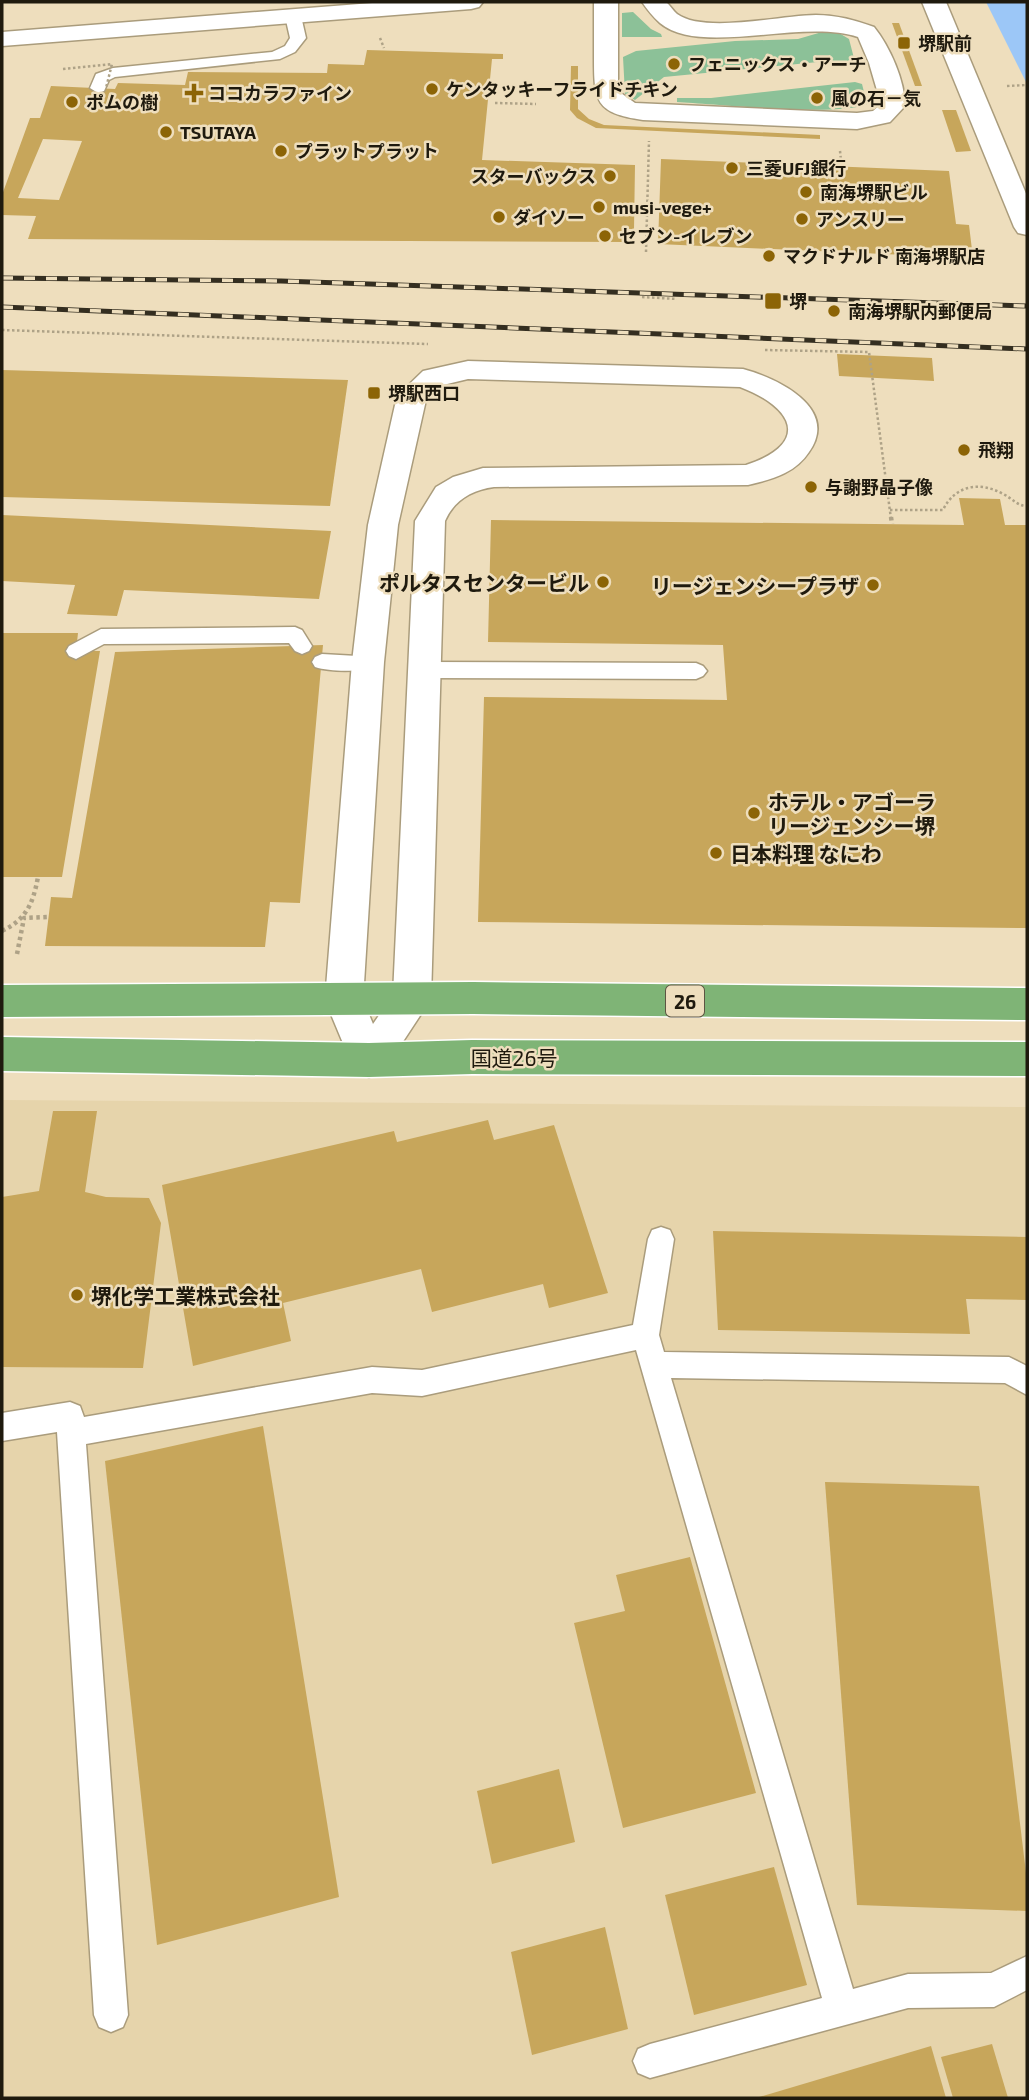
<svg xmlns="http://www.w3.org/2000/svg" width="1029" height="2100" font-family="'Exo 2','Noto Sans JP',sans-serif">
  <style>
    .built { fill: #e6d4ab }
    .green { fill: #8cc198 }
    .water { fill: #9cc7f7 }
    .building { fill: #c7a65b; fill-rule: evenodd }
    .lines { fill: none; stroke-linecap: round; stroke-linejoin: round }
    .service-casing { stroke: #aa9c7c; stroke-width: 3 }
    .minor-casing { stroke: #aa9c7c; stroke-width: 3 }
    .tertiary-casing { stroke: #aa9c7c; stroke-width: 3 }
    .trunk-casing { stroke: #fff; stroke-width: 3 }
    .path-far1 { stroke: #aea287; stroke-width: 2.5; stroke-dasharray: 2.5 2.5; stroke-linecap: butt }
    .path { stroke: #aea287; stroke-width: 4.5; stroke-dasharray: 3.5 3.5; stroke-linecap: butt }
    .service { fill: #fff; fill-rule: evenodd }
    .minor { fill: #fff; fill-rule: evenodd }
    .tertiary { fill: #fff; fill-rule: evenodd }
    .trunk { fill: #7fb476; fill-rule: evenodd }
    .rail-casing { stroke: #342e20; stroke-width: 5 }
    .rail { stroke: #eedebd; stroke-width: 3.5; stroke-dasharray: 11; stroke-linecap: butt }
    .path-bridge { stroke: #aea287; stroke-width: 2.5; stroke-dasharray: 2.5 2.5; stroke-linecap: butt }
    .poi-dot { fill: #8c6406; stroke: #eedebd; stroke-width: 2.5 }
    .labels { text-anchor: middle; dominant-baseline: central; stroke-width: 5; stroke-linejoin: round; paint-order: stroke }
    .far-poi-label { font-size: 18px; font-weight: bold; fill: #1f1a0e; stroke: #eedebd; text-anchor: start }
    .shield { fill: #eedebd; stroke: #5d5542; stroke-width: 2 }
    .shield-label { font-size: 19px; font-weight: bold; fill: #1f1a0e }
    .poi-label { font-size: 21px; font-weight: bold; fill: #1f1a0e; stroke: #eedebd; text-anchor: start }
    .street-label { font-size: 21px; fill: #1f1a0e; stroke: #eedebd }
  </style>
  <rect width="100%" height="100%" fill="#eedebd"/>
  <path class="built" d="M2,1100L1027,1107V2098H2Z"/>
  <g class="green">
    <path d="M633,12L651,29L661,34L662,37H622V13Z"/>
    <path d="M822,32L839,33L849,39L856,66L818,62L664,77L635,100L625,94L623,57L636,51L735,41L798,39Z"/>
    <path d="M855,82L862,84L867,104C838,117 715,104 677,102V98H711Z"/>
  </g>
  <path class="water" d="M986,2H1027V84Z"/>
  <g class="building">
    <path d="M892,23H899L922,86H915Z"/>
    <path d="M367,50L503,54V59H492L482,160L635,165L634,229H628V242L28,239L36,216L2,215V195L30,118H40L51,86L115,89L118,83L185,85L188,72L327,73L328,64L364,65ZM43,139L82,141L59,200L18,198Z"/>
    <path d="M571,66H578V109L589,119L604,125L820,135V139L596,128L577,118L570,110Z"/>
    <path d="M942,110H956L971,151L956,152Z"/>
    <path d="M661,159L949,171L956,224L969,225L973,258L658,244Z"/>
    <path d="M837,354L932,358L934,381L839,376Z"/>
    <path d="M2,370L348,380L330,506L2,497Z"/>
    <path d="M959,498L1000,499L1005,525H1027V928L478,922L484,697L727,700L723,645L488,642L491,520L964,525Z"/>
    <path d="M2,515L331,531L319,599L124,590L117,616L67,614L75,585L2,581Z"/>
    <path d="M2,633H78L76,651H100L62,877H2Z"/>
    <path d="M323,645L300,903L270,902L265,947L45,946L51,897L72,898L115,652Z"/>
    <path d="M53,1111H97L85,1192L106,1197L149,1198L161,1223L143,1368L2,1367V1197L39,1191Z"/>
    <path d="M488,1120L494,1140L554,1125L608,1293L549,1308L543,1284L432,1312L421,1269L283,1303L291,1341L193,1366L162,1185L394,1131L397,1142Z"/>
    <path d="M713,1231L1027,1237V1300L966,1299L970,1334L718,1330Z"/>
    <path d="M263,1426L339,1897L157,1945L105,1461Z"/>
    <path d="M825,1482L979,1486L1027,1881V1911L857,1905Z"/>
    <path d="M690,1557L756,1793L623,1828L574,1623L625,1611L616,1575Z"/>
    <path d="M559,1769L575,1842L492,1864L477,1791Z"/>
    <path d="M774,1867L807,1985L694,2015L665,1895Z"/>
    <path d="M605,1927L628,2029L532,2055L511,1952Z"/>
    <path d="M992,2044L1008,2098H953L941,2057Z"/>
    <path d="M931,2046L946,2098H756Z"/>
  </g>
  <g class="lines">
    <defs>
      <g id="service">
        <path d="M293,11L301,16L306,38L295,52L280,59L115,77L109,80L104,91L98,93L90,88L96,74L113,68L272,52L285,46L290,38L285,16Z"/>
        <path d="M295,627L302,630L312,646L309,651L302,654L295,651L289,643L104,644L76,659L69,656L66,651L69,646L101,629Z"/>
        <path d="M322,654L375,657L378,662L375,667C359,672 331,672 315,667L312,662L315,657Z"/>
        <path d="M427,662L696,663L703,666L707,671L703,676L696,679L427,678L420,675L416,670L420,665Z"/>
        <path d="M661,1227L670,1230L674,1239L659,1335L664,1352L1009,1357L1027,1366V1395L1005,1383L671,1378L853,1989L908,1974L991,1973L1027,1956V1990L994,2007L908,2008L650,2078L638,2073L633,2061L638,2049L650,2044L822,1998L636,1350L422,1396L372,1393L86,1444L128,2015L123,2027L111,2032L99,2027L94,2015L57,1432L2,1441V1413L70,1402L80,1406L84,1417L372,1367L422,1370L633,1325L648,1239L652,1230Z"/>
      </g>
      <g id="minor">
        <path d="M922,2H946L1027,196V235L1018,233L1014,227Z"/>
        <path d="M468,361L743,369C777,378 840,408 809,452C803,461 795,468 785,473C774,479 760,482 748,485L494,487C472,490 454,500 445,521L431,999L383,1072L369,1077L355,1072L325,1000L352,662L368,525L397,396L423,371ZM468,379L740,387C793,407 812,443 746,465L483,468L453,477L436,487L415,521L393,995L373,1024L363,1000L384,662L398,525L426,400L443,385Z"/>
      </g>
      <g id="tertiary">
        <path d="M385,2H483L479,7L471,9L2,46V32Z"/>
        <path d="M594,2H618V91L635,103L857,113L873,111L881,104L869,63L858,37C803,18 700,57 660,23C653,17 647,9 642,2H666C670,5 673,11 677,14C704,34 783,15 816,15C837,15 855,20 874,27C890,47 905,81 905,106L890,122L857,129L643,120C595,113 594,101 594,57C594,39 594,20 594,2Z"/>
      </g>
      <g id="trunk">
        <path d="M473,982L1027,988V1020L473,1014L2,1017V985Z"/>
        <path d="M2,1037L369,1043L472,1040L1027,1042V1076L472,1074L369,1077L2,1071Z"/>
      </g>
    </defs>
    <use href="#service" class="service-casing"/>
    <use href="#minor" class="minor-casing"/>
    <use href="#tertiary" class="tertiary-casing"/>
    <use href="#trunk" class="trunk-casing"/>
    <g class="path-far1">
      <path d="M380,38L384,48"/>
      <path d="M1007,86L1027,85"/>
      <path d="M495,103L536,104"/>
      <path d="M840,151L843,179"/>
      <path d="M646,252L649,141"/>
      <path d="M642,297L677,299"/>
      <path d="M2,330L428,344"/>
      <path d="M765,350L869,352L891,519"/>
      <path d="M890,510H943C955,485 980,481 1003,494C1012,498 1017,506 1027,506"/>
    </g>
    <g class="path">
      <path d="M891,517L892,524"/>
      <path d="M2,931C27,919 33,903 38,877"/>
      <path d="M17,954L24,918L47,917"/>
    </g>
    <use href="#service" class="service"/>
    <use href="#minor" class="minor"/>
    <use href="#tertiary" class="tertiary"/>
    <use href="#trunk" class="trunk"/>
    <defs>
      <g id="rail">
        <path d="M2,278L281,281L1027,306"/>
        <path d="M2,307L1027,349"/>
      </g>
    </defs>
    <use href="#rail" class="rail-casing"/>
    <use href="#rail" class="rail"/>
    <path class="path-bridge" d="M63,69L112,64L106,88"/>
  </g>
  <g class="poi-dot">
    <rect x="897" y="36" width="14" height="14" rx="3.5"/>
    <circle cx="674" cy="64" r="7"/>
    <circle cx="432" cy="89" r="7"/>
    <path d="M190.5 82.5h7v7h7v7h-7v7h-7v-7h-7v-7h7z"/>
    <circle cx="817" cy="98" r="7"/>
    <circle cx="72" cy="102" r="7"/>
    <circle cx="166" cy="132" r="7"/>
    <circle cx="281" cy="151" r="7"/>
    <circle cx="732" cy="168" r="7"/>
    <circle cx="610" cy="176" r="7"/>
    <circle cx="806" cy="192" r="7"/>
    <circle cx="599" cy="207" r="7"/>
    <circle cx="499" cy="217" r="7"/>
    <circle cx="802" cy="219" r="7"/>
    <circle cx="605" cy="236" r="7"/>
    <circle cx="769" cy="256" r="7"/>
    <rect x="764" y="292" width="18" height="18" rx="3.5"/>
    <circle cx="834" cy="311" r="7"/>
    <rect x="367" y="386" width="14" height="14" rx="3.5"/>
    <circle cx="964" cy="450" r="7"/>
    <circle cx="811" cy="487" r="7"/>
    <circle cx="603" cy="582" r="7"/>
    <circle cx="873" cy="585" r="7"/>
    <circle cx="754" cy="813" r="7"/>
    <circle cx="716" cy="853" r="7"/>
    <circle cx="77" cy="1295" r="7"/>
  </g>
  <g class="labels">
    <g class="far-poi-label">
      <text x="918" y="43">堺駅前</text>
      <text x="688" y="64">フェニックス・アーチ</text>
      <text x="446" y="89">ケンタッキーフライドチキン</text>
      <text x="208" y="93">ココカラファイン</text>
      <text x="831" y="98">風の石－気</text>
      <text x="86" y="102">ポムの樹</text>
      <text x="180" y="132">TSUTAYA</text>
      <text x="295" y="151">プラットプラット</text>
      <text x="746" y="168">三菱UFJ銀行</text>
      <text x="596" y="176" text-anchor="end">スターバックス</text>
      <text x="820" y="192">南海堺駅ビル</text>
      <text x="613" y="207">musi-vege+</text>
      <text x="513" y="217">ダイソー</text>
      <text x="816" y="219">アンスリー</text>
      <text x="619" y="236">セブン-イレブン</text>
      <text x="783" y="256">マクドナルド 南海堺駅店</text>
      <text x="789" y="301">堺</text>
      <text x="848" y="311">南海堺駅内郵便局</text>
      <text x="388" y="393">堺駅西口</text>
      <text x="978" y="450">飛翔</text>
      <text x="825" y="487">与謝野晶子像</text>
    </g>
    <rect class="shield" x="666" y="985.5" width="38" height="31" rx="5"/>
    <g class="shield-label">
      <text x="685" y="1001">26</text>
    </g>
    <g class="poi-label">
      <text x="589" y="582" text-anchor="end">ポルタスセンタービル</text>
      <text x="859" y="585" text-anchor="end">リージェンシープラザ</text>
      <text x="768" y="801">ホテル・アゴーラ<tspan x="768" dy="24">リージェンシー堺</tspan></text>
      <text x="730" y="853">日本料理 なにわ</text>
      <text x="91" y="1295">堺化学工業株式会社</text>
    </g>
    <g class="street-label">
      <text x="514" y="1057">国道26号</text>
    </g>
  </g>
  <rect width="1029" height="2100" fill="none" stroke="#1f1a0e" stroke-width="7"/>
</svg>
